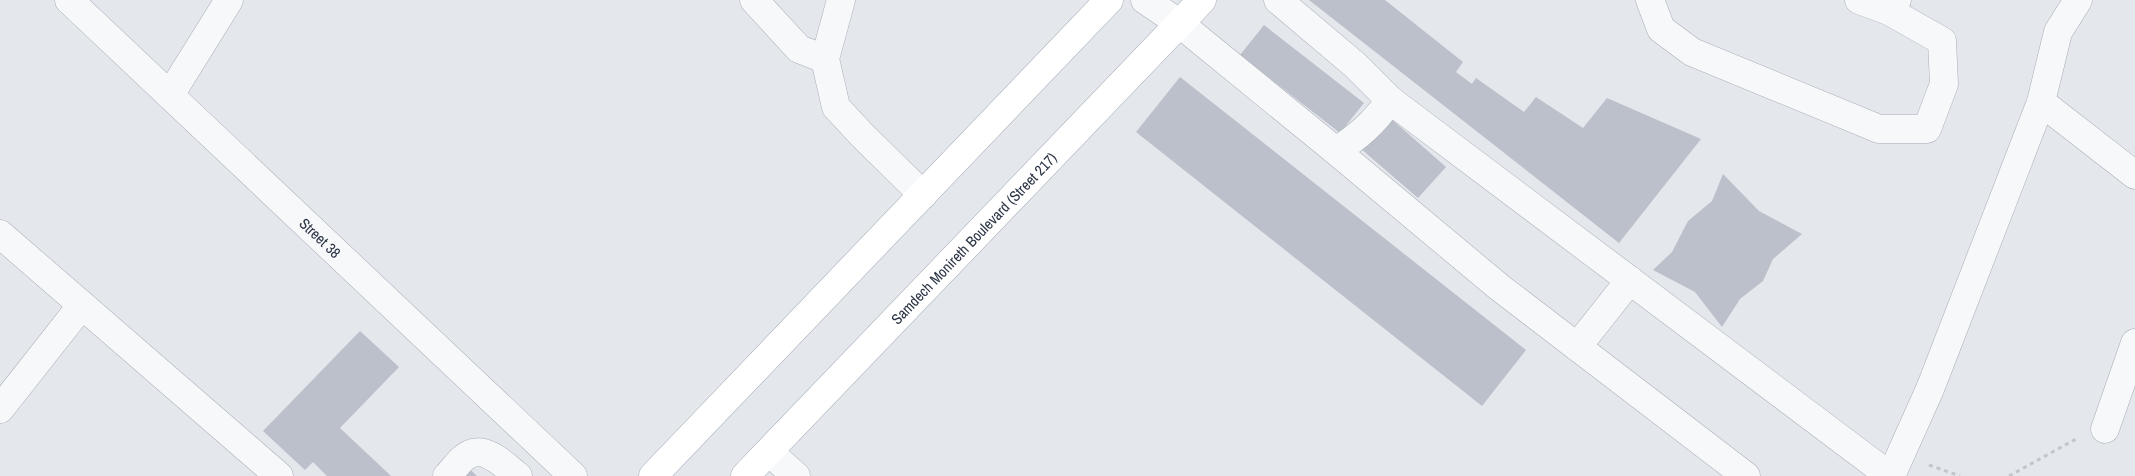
<svg xmlns="http://www.w3.org/2000/svg" width="2135" height="476" font-family="'Archivo Narrow',sans-serif">
  <style>
    .building { fill: #bbc0ca }
    .lines { fill: none; stroke-linecap: round; stroke-linejoin: round }
    .minor-casing { stroke: #a9aeb7; stroke-width: 29 }
    .major-casing { stroke: #a3abb8; stroke-width: 29 }
    .path { stroke: #c2c5cb; stroke-width: 3; stroke-dasharray: 4 4; stroke-linecap: butt }
    .minor { stroke: #f7f8fa; stroke-width: 28 }
    .major { stroke: #fff; stroke-width: 28 }
    .labels { text-anchor: middle; dominant-baseline: central; stroke-width: 4; stroke-linejoin: round; paint-order: stroke }
    .street-label { font-size: 15px; fill: #2b3445; stroke: #f4f6f9 }
  </style>
  <rect width="100%" height="100%" fill="#e4e7ec"/>
  <g class="building">
    <path d="M1309,0H1385L1463,62L1456,72L1472,84L1476,78L1524,112L1536,97L1583,128L1607,98L1701,139L1619,243Z"/>
    <path d="M1264,25L1364,103L1340,133L1240,55Z"/>
    <path d="M1180,77L1526,350L1482,406L1136,132Z"/>
    <path d="M1388,116L1446,167L1418,198L1360,148Z"/>
    <path d="M1723,174L1759,211L1802,234L1773,259L1763,281L1740,299L1722,327L1695,292L1653,270L1672,252L1688,221L1712,201Z"/>
    <path d="M360,331L399,367L340,428L391,476H327L313,462L305,470L263,431Z"/>
    <path d="M463,463L477,476H450Z"/>
  </g>
  <g class="lines">
    <defs>
      <g id="minor">
        <path id="s1" d="M69,0L573,476"/>
        <path d="M754,0L799,49L825,59"/>
        <path d="M841,0L825,59L836,107L862,135L923,195"/>
        <path d="M1145,0L1179,23L1336,151C1359,136 1374,123 1390,100L1355,65L1278,0"/>
        <path d="M1650,0L1661,29L1692,52L1879,129H1927L1944,84L1942,41L1889,11"/>
        <path d="M1859,0L1889,11L1897,0"/>
        <path d="M170,95L229,0"/>
        <path d="M1390,100L1890,476"/>
        <path d="M2041,102L2135,175"/>
        <path d="M1336,151L1499,287L1746,476"/>
        <path d="M0,234L279,476"/>
        <path d="M1577,347L1630,280"/>
        <path d="M0,409L82,305"/>
        <path d="M2105,429L2135,343"/>
        <path d="M769,452L796,476"/>
        <path d="M447,476C454,469 462,457 470,454C487,446 506,467 518,476"/>
        <path d="M1891,476L1930,389L2041,102L2058,32L2078,0"/>
      </g>
      <g id="major">
        <path d="M653,476L1109,0"/>
        <path id="s2" d="M745,476L1202,0"/>
      </g>
    </defs>
    <use href="#minor" class="minor-casing"/>
    <use href="#major" class="major-casing"/>
    <g class="path">
      <path d="M1929,465L1960,476"/>
      <path d="M2009,476L2076,439"/>
    </g>
    <use href="#minor" class="minor"/>
    <use href="#major" class="major"/>
  </g>
  <g class="labels">
    <g class="street-label">
      <text stroke="none"><textPath href="#s1" startOffset="346">Street 38</textPath></text>
      <text stroke="none"><textPath href="#s2" startOffset="330">Samdech Monireth Boulevard (Street 217)</textPath></text>
    </g>
  </g>
</svg>
